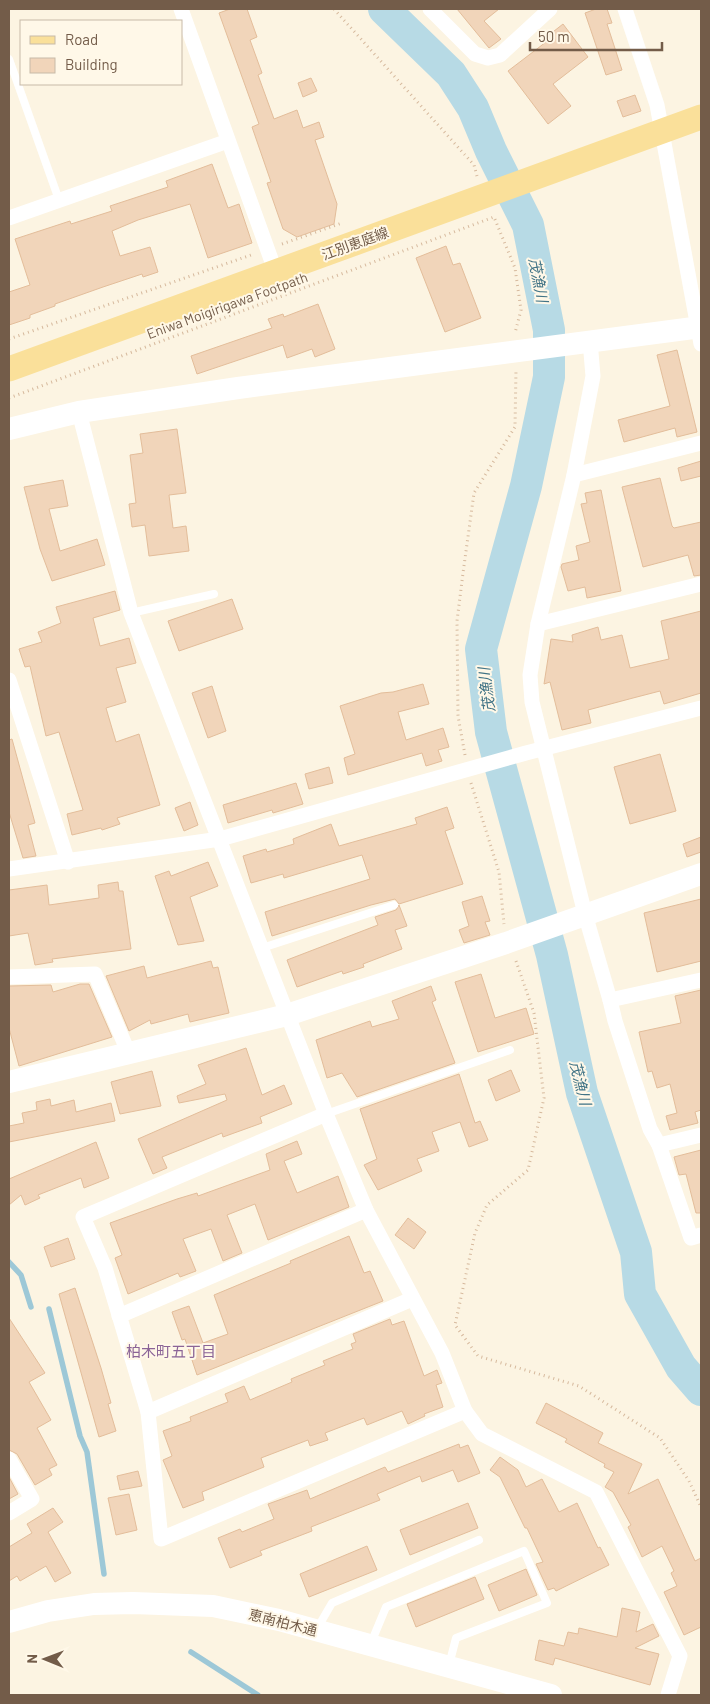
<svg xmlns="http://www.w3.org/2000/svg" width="710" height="1704" font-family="Barlow,'Noto Sans JP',sans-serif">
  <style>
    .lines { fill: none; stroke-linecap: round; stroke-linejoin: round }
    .stream { stroke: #9dc8d7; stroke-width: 5.5 }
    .river { stroke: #b7dae5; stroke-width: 32 }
    .building { fill: #f1d5ba; stroke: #e3bd9a }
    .path { stroke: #d6b99d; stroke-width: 3; stroke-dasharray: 1 4; stroke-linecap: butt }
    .lane { stroke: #fff; stroke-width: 8 }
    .street { stroke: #fff; stroke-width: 15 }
    .secondary { stroke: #fff; stroke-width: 22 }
    .primary { stroke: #fae09a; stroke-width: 25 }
    .labels { text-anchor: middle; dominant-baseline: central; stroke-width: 4; stroke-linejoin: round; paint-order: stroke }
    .street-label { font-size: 14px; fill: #735c49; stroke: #fff8e8 }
    .water-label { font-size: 15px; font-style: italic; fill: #427486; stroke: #fff8e8 }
    .neighbourhood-label { font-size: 15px; fill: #8b6497; stroke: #fff8e8 }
  </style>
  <rect width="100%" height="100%" fill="#fcf4e2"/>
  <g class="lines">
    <g class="stream">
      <path d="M9,1262L21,1275L31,1307"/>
      <path d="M49,1309L80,1436L87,1452L104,1574"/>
      <path d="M191,1652L258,1695"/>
    </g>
    <path class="river" d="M384,9L451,74L473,108L491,151L528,225L549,330V377L526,486L481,649L491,732L552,955L582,1093L636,1252L640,1294L681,1367L701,1390"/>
  </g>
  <g class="building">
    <path d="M230,9H247L257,37L250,40L262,73L258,75L274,119L297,110L303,128L319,122L324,137L315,140L337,204L334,224L297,237L283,229L267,183L271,182L252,127L259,124L219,13Z"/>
    <path d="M457,9H499L484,21L501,39L489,48Z"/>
    <path d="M596,9H607L612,23L607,24L622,70L606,75L585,13Z"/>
    <path d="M563,24L588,57L553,84L571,106L548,124L508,71L546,42L544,39Z"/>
    <path d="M311,78L317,91L303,97L298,83Z"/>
    <path d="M635,95L641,111L623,117L617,101Z"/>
    <path d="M212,164L228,208L239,204L252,243L208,258L190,204L138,220L112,231L120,256L150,247L158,272L143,277L142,274L103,287L55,304V306L30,315V318L9,325V292L30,285L15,239L70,221L71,224L112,211L110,206L168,187L166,181Z"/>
    <path d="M446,246L453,265L460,263L481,318L445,332L416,258Z"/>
    <path d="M318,304L335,349L315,357L312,349L287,358L283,345L197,374L191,356L272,328L268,319L283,314L284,317Z"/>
    <path d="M677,350L697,432L677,437L675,428L624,442L618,420L670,406L657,355Z"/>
    <path d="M177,429L186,493L169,495L173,528L186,526L189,551L149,556L145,525L132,527L129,504L136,503L130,455L143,453L140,434Z"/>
    <path d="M701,461V476L681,481L678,468Z"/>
    <path d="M660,478L672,526L674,528L701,522V575L694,576L688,555L643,567L622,487Z"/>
    <path d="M63,480L68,506L49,509L60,551L97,539L105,565L52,581L40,549L24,487Z"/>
    <path d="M601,490L621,591L587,598L585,587L568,591L561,567L562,564L579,560L576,546L590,542L581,504L587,503L585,493Z"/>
    <path d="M115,591L120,610L93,618L100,646L129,638L136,663L116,668L126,702L106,708L116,742L139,734L160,805L117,818L120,824L102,830L101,828L72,835L67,814L83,810L59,732L46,736L30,666L25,667L19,649L42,642L38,632L61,623L56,607Z"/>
    <path d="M232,599L243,629L179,651L168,621Z"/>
    <path d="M701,611V693L664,704L660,691L633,698L588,710L591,723L562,730L550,682L544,684L551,639L573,642L572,635L598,627L601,640L622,635L630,668L669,659L661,621Z"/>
    <path d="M423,684L429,704L398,712L406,740L443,728L449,747L438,750L442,761L426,766L422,753L348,775L344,758L355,754L340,706L381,693L393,692Z"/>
    <path d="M212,686L226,731L208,738L192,693Z"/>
    <path d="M12,739L35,823L28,825L36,856L23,858L9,812V740Z"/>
    <path d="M660,754L676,811L630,824L614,767Z"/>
    <path d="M329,767L333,783L309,789L305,774Z"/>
    <path d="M296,783L303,804L273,813L272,810L228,823L223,805Z"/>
    <path d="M190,802L198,825L184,831L175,808Z"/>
    <path d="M447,807L454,828L445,831L463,884L399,904L395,899L371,905L272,936L265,912L370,879L362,855L284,878L283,874L251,883L243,856L266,849L267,852L294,844L293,839L331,824L339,846L417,824L415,818Z"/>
    <path d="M701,837V852L687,857L683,844Z"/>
    <path d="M208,862L218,886L190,897L204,941L178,945L155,876L169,871L171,876Z"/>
    <path d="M118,882L119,891H123L131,949L52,959L53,962L35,965L28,933L9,936V890L47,885L49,905L99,898L98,885Z"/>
    <path d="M482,896L490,921L485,922L490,935L464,943L459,930L469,926L462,902Z"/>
    <path d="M701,899V961L657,972L644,913Z"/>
    <path d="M399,905L407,926L395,930L402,949L363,964L364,967L343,974L342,971L297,987L287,960L378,925L375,917L396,910Z"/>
    <path d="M211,961L213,968L218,967L229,1013L190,1022L188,1014L151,1024L150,1020L129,1031L106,976L144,966L147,978Z"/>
    <path d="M481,974L495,1018L526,1008L534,1034L478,1052L455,982Z"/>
    <path d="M80,984H89L112,1037L19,1066L9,1028V986L51,985L53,992Z"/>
    <path d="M431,986L436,1000L432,1002L455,1063L357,1097L342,1073L327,1078L316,1040L370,1021L372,1027L399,1019L392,1001Z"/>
    <path d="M701,990V1110L695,1112L698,1123L670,1130L666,1116L677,1113L670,1084L657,1088L652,1071L648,1072L639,1032L681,1023L675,996Z"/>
    <path d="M246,1048L262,1095L284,1085L292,1104L260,1117L262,1123L223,1137L222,1133L162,1157L167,1168L153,1174L138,1139L227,1100L225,1094L179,1103L177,1096L206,1084L198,1065Z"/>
    <path d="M511,1070L520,1091L496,1101L488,1080Z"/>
    <path d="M152,1071L161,1106L120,1114L111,1082Z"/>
    <path d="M459,1074L475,1123L480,1121L488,1140L469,1147L460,1122L432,1132L439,1151L417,1159L422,1171L378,1190L364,1165L377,1159L360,1109Z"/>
    <path d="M50,1099L51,1106L74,1100L76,1112L111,1103L115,1121L9,1142V1126L24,1123L22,1113L37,1110L36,1102Z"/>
    <path d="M297,1141L302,1154L284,1161L297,1193L338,1176L349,1207L268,1240L255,1204L227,1215L242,1253L223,1261L211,1229L183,1239L196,1271L180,1277L178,1273L128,1294L115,1258L122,1255L110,1223L177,1199L197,1193L198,1196L270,1170L266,1154Z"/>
    <path d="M96,1142L109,1178L84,1188L81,1178L38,1195L40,1198L25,1205L21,1195L9,1205V1179Z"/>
    <path d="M701,1150V1213H696L686,1174L679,1175L674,1157Z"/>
    <path d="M408,1218L426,1232L414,1249L395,1235Z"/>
    <path d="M349,1236L364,1273L370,1271L383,1301L197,1375L185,1339L182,1340L172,1312L189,1306L203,1343L228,1334L214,1295L291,1263L290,1261Z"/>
    <path d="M68,1238L75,1259L51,1267L44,1247Z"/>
    <path d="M75,1288L101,1368L111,1403L108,1404L116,1431L99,1437L59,1294Z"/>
    <path d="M9,1318L45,1373L29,1382L51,1420L37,1428L57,1465L49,1469L52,1475L35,1485L17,1454L9,1450Z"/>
    <path d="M390,1319L392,1325L404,1321L424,1376L437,1370L442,1383L436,1385L443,1407L424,1414L425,1416L408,1424L402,1411L367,1425L364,1418L325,1433L328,1440L310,1446L308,1440L261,1458L264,1467L202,1492L204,1500L183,1508L163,1460L172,1456L163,1431L191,1421L190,1417L228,1402L225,1394L244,1386L250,1400L292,1382L291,1379L325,1365L323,1361L353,1349L351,1344L356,1342L353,1334Z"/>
    <path d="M546,1403L603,1433L598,1443L642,1464L628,1494L658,1479L695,1561L701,1558V1627L684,1635L664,1592L677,1586L671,1573L674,1571L662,1546L642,1557L628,1527L631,1525L613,1492L605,1487L614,1472L604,1467L605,1464L565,1442L567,1439L536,1423Z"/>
    <path d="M459,1444L460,1448L468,1445L480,1473L458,1482L453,1470L422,1482L420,1476L377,1494L380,1500L311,1527L312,1531L260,1551L262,1555L230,1568L218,1538L240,1529L242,1532L274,1519L268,1504L307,1490L310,1499L385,1467L388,1472Z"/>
    <path d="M500,1457L518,1470L526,1487L542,1479L559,1512L577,1503L598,1548L600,1547L609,1565L556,1591L554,1588L548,1590L536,1564L543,1562L527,1528H525L500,1477L490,1470Z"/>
    <path d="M138,1471L142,1486L120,1490L117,1476Z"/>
    <path d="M9,1477L18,1494L9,1499Z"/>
    <path d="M129,1494L137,1530L116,1535L108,1498Z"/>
    <path d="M468,1503L478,1528L410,1555L400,1530Z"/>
    <path d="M53,1508L63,1522L48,1532L71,1573L55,1582L46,1566L20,1581L17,1576L9,1581V1547L32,1533L27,1524Z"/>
    <path d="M367,1546L377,1570L309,1597L300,1574Z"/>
    <path d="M526,1569L537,1595L499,1611L488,1585Z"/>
    <path d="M475,1577L484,1599L416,1627L407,1604Z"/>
    <path d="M622,1608L640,1612L636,1632L653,1624L659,1636L635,1648L659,1654L650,1685L555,1658L553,1665L535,1660L539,1640L564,1646L568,1632L578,1634L579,1628L617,1637Z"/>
  </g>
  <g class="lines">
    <g class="path">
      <path d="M334,9L474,165L477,176"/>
      <path d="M282,244L342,223"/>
      <path d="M9,339L254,254"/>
      <path d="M9,398L494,217L515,268L521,310L515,333"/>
      <path d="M465,755L458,716L457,621L463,573L474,493L515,427L516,369"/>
      <path d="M471,783L499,872L504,924"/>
      <path d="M516,961L534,1013L544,1098L528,1170L487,1205L475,1233L455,1325L478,1356L579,1386L660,1438L689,1481L701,1507"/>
    </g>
    <g class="lane">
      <path d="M9,59L59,200"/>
      <path d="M131,613L214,594"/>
      <path d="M262,948L394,905"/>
      <path d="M326,1114L510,1050"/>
      <path d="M318,1627L332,1603L479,1540"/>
      <path d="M371,1643L386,1607L524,1551L547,1603L456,1638L449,1665"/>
    </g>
    <g class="street">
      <path d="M181,9L276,273"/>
      <path d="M430,9L475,54L488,58L500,55L550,9"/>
      <path d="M625,9L657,105L701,344"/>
      <path d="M9,218L228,141"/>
      <path d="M590,341L593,376L574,475L538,624L530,675L532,702L585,914L610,1000L701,980"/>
      <path d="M79,412L131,613L326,1114L366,1210L442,1353L465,1411L482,1434L596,1492L680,1656L668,1695"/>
      <path d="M574,475L701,443"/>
      <path d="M538,624L701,584"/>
      <path d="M9,680L68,862"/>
      <path d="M9,869L220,839L526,753L701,708"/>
      <path d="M9,977L95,974L129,1054"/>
      <path d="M610,1000L615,1021L650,1129L659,1145L701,1135"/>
      <path d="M326,1114L83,1217L105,1268L148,1412L161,1539L465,1411"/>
      <path d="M659,1145L691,1238L701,1235"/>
      <path d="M119,1316L366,1210"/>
      <path d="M148,1412L412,1299"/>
      <path d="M9,1459L32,1499L9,1513"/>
    </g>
    <g class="secondary">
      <path d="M9,429L79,412L238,388L701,327"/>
      <path d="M9,1082L287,1015L506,943L701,874"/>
      <path d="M9,1622L48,1611L94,1604L133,1603L213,1606L279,1620L551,1695"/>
    </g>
    <path class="primary" d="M9,369L701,117"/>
  </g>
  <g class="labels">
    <g class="street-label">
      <text transform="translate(355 243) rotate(-20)">江別恵庭線</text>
      <text transform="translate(227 305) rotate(-20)">Eniwa Moigirigawa Footpath</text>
      <text transform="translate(283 1622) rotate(14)">恵南柏木通</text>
    </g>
    <g class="water-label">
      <text transform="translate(539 280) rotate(79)">茂漁川</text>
      <text transform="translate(486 690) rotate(-97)">茂漁川</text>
      <text transform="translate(581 1083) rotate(76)">茂漁川</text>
    </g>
    <g class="neighbourhood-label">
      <text x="171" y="1351">柏木町五丁目</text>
    </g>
  </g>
  <rect width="710" height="1704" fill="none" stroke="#735c49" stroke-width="20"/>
  <rect x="20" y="20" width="162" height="65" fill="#fff8e8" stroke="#c7baa8"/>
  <rect x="30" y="36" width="25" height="8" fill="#fae09a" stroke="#c7baa8"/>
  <text x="65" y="45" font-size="15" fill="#735c49">Road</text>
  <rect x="30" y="58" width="25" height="15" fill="#f1d5ba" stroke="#c7baa8"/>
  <text x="65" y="70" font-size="15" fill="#735c49">Building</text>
  <g transform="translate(45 1659) rotate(271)" stroke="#fff8e8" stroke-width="4" paint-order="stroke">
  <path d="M0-4L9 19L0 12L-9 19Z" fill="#735c49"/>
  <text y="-8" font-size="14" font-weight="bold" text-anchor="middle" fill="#735c49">N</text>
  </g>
  <path d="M530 42v8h132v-8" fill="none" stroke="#735c49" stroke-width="2.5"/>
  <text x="538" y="42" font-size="15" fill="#735c49" stroke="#fff8e8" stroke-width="4" paint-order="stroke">50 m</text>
</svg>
